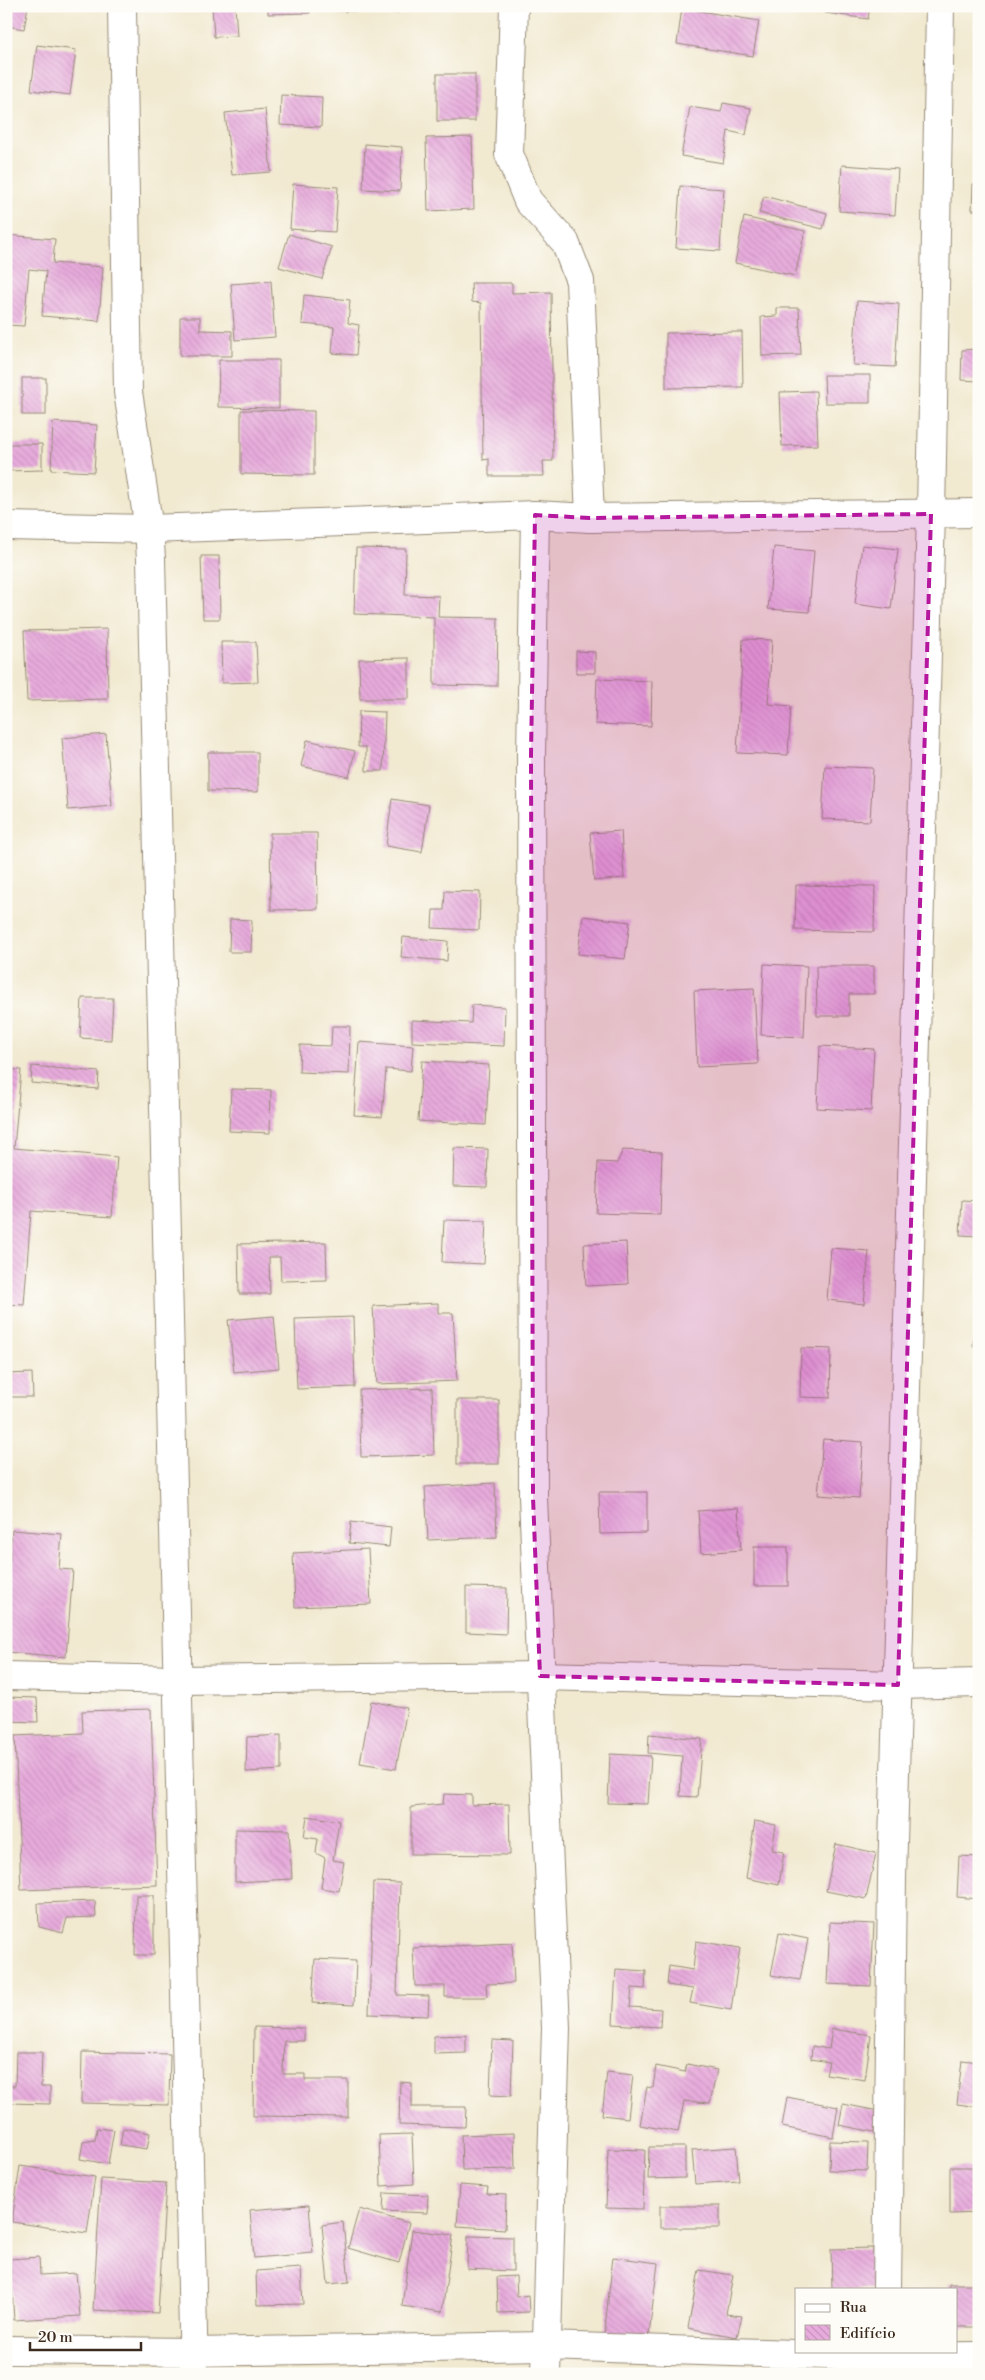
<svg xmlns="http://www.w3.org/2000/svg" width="985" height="2380" font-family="'Libre Bodoni',serif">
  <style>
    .building { fill: url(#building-back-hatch) }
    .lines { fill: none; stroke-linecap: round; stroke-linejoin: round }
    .street-casing { stroke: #968a77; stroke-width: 30 }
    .street { stroke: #fff; stroke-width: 28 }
    .marked { fill: #b5179e; fill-opacity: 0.2; stroke: #b5179e; stroke-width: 4; stroke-dasharray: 10 6; stroke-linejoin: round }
  </style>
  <defs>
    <pattern id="building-back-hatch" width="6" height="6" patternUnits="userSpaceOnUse" patternTransform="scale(1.25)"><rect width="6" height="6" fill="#e7abdc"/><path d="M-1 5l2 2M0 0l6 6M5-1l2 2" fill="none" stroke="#c793bc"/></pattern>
  </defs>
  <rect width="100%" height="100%" fill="#fdfcf7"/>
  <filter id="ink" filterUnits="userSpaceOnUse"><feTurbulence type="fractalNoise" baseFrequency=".02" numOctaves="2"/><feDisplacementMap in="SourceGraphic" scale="10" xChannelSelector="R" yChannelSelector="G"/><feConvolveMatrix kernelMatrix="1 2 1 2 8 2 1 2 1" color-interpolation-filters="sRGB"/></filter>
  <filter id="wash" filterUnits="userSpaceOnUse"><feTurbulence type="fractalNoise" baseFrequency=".0096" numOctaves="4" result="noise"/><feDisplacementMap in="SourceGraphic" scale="20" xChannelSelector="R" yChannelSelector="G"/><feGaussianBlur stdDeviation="1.12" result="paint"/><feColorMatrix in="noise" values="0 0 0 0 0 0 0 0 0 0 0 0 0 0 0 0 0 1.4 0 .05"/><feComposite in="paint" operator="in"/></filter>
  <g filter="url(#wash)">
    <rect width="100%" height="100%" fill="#f1e9d0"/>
    <g id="blocks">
      <g class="building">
        <path d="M6,6H28L24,29L6,26Z"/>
        <path d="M212,6H235L237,36L214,37Z"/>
        <path d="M268,6H310V13L268,14Z"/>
        <path d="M337,6H398V13L337,11Z"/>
        <path d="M826,6H870L868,19L825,13Z"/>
        <path d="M682,8L759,21L753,56L677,44Z"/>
        <path d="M37,45L76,50L70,95L31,90Z"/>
        <rect x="437" y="74" width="38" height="47"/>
        <path d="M281,95L322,97L321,127L280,125Z"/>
        <path d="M723,103L751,108L746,135L728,131L723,163L681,156L690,107L721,112Z"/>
        <path d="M265,109L271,172L232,175L225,113Z"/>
        <path d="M472,137L474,209L428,211L426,138Z"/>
        <path d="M365,144L402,147L400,191L363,189Z"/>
        <path d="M842,165L898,169L895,215L839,211Z"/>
        <path d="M293,184L338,187L335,232L290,229Z"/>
        <path d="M973,184H979V210H972Z"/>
        <path d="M680,186L724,189L720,251L676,248Z"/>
        <path d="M764,196L827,213L823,229L759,213Z"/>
        <path d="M744,217L805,231L795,276L735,263Z"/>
        <path d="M289,234L332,247L322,279L279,267Z"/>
        <path d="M6,235L55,239L53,263L103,267L99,321L42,316L46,271L29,269L24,326L6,325Z"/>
        <path d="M271,281L275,337L235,340L231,284Z"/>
        <path d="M471,283H512V293L551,292L553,461H543L544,476H489V459L483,460L481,303L472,302Z"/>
        <path d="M304,295L350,300L348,323L359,325L356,355L332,353L334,327L302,324Z"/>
        <path d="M857,301L899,304L895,367L853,365Z"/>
        <path d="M777,308H799L801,355L762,356L761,317L777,316Z"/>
        <path d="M180,317H200V330L232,331V356H180Z"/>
        <path d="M742,332L743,387L666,388V333Z"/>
        <path d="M979,349V381L961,380L962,350Z"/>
        <path d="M219,360H279V408L218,407Z"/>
        <path d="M824,375H870V403H825Z"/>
        <rect x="22" y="378" width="24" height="37"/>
        <path d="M816,391L818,445L782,446L780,392Z"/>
        <path d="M241,410L314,411V475L241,474Z"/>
        <path d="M53,422L97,425L94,472L51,470Z"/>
        <path d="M6,444H42V470L6,471Z"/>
        <path d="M862,545L898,549L891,609L855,604Z"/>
        <path d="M774,547L814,551L809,612L768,609Z"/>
        <path d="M356,548L406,549L405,595L439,596L438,617L498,618L497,686L434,685V617L354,614Z"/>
        <path d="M201,556H219L220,619H203Z"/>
        <path d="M107,629L108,699L27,701L24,631Z"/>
        <path d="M743,639L772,640L768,704L791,706L788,755L737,753Z"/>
        <path d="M221,642H256L258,682L222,683Z"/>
        <path d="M576,651L595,652V673H576Z"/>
        <path d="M409,658V699H360L359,659Z"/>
        <path d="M597,679L652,681L651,726L595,724Z"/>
        <path d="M359,711L385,712L383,771H366V747H358Z"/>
        <path d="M106,734L112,806L68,810L62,738Z"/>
        <path d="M307,740L355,751L349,777L301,766Z"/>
        <path d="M208,752H258V792L208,791Z"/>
        <path d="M825,766L873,768L870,821L822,819Z"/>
        <path d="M392,799L429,805L422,852L386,846Z"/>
        <path d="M621,831L624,878L594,881L590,833Z"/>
        <path d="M270,833H317L318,909L271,910Z"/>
        <path d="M796,885L875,886L874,932L795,930Z"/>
        <path d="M445,891L480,892L479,930L432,928L433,910H444Z"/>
        <path d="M583,916L630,922L625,959L578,954Z"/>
        <path d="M230,919L252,920L251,952H229Z"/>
        <path d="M403,937L448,941L447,961L401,957Z"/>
        <path d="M764,964L807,966L804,1037L761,1035Z"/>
        <path d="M816,966H874V994H849V1016H817Z"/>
        <path d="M754,988L758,1064L697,1067L694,991Z"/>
        <path d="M82,998H113L111,1040L80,1038Z"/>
        <path d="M472,1005L505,1007L504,1046L412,1042V1020L471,1023Z"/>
        <path d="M332,1026H350L349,1074L299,1072L300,1045L331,1046Z"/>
        <path d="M359,1042L413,1046L411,1071L386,1069L382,1117L354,1115Z"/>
        <path d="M820,1046L874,1049L871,1111L817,1108Z"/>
        <path d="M422,1061L489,1065L486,1125L418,1121Z"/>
        <path d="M32,1066L99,1072L98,1089L31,1083Z"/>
        <path d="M6,1069L21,1070L14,1148L117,1157L112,1217L31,1211L24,1305L6,1304Z"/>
        <path d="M231,1089L271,1090L270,1133L229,1131Z"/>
        <path d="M454,1148L488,1149L487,1187L453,1186Z"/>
        <path d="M623,1150L662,1152L660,1215L596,1213L598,1162L617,1163Z"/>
        <path d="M962,1200L979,1201V1236L960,1235Z"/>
        <path d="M444,1220L486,1221L484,1264L442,1262Z"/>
        <path d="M326,1242L327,1280L281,1281L280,1257H269L270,1294H239L238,1244Z"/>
        <path d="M626,1242L628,1284L586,1286L584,1244Z"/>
        <path d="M831,1248L869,1251L864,1304L827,1300Z"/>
        <path d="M438,1303V1313H453L457,1381L377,1384L373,1306Z"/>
        <path d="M976,1303H979V1347H973Z"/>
        <path d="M274,1316L279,1368L234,1372L228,1320Z"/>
        <path d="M353,1317L355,1387L297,1389L295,1319Z"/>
        <path d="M801,1348L831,1349L830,1398L800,1397Z"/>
        <path d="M32,1373L33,1397H6V1374Z"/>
        <path d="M432,1388L434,1455L361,1457L359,1390Z"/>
        <rect x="457" y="1400" width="42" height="64"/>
        <path d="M823,1439L863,1442L859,1498L818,1495Z"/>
        <path d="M495,1483L497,1537L428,1540L425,1487Z"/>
        <path d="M599,1492H647V1533L600,1534Z"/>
        <path d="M738,1508L741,1550L701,1553L698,1511Z"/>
        <path d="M351,1522L391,1527L389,1547L349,1543Z"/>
        <path d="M12,1530L62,1534L59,1569L73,1570L66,1657L6,1652V1568L9,1569Z"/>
        <rect x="754" y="1547" width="34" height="39"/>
        <path d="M368,1549L371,1604L295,1607L293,1553Z"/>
        <path d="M466,1587L507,1588L506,1634L466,1632Z"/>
        <path d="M6,1697L37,1698L38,1722L6,1721Z"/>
        <path d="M371,1701L407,1708L396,1769L360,1763Z"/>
        <path d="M151,1709L157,1885L21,1890L15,1736L83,1733L82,1711Z"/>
        <path d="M649,1734L702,1739L697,1797L680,1796L682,1756L648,1753Z"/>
        <path d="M281,1735V1770L246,1772L247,1737Z"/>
        <path d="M610,1754L651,1756L648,1804L608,1803Z"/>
        <path d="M444,1794L472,1795V1805L509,1804L510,1855L411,1854V1807L443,1804Z"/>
        <path d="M307,1816L339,1821L333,1860L344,1862L339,1891L321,1888L325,1858L316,1853L318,1839L304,1837Z"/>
        <path d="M755,1821L776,1825L772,1850L784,1852L779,1885L746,1878Z"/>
        <path d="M235,1829L289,1830L292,1879L235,1882Z"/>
        <path d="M836,1844L876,1853L866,1899L826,1891Z"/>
        <path d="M959,1856L979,1857V1899L957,1897Z"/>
        <path d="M373,1882L400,1883L397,1995L429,1996L428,2016L369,2014Z"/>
        <path d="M136,1895H154V1955H135Z"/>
        <path d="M95,1901L96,1917L67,1918L63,1933L39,1927L38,1903Z"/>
        <path d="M830,1922L874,1924L871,1986L827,1984Z"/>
        <path d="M779,1933L808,1939L800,1980L771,1975Z"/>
        <path d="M696,1941L740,1948L731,2010L690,2003L693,1989L667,1985L669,1966L693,1970Z"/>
        <path d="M512,1943L514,1983L486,1984L487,1997H445V1986H415L413,1948Z"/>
        <path d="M315,1959L356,1961L354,2005L312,2003Z"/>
        <path d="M616,1969L646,1971L645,1989L632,1988L630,2007L661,2009L660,2027L613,2024Z"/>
        <path d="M254,2027L304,2028V2041H284L283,2074H305V2080H348V2117L253,2116Z"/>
        <path d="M832,2029L871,2035L865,2080L826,2074L829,2062L811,2059L812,2046L829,2049Z"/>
        <path d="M466,2035V2053L434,2054V2036Z"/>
        <path d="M492,2040L513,2041L511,2096L490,2095Z"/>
        <path d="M16,2052H42L41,2087H50V2104L8,2103V2086H15Z"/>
        <path d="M82,2052L170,2054L169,2105L81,2103Z"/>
        <path d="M962,2060L979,2062V2107L957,2104Z"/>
        <path d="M687,2064L717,2070L710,2103L684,2101L678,2132L640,2125L647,2087L653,2088L656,2066L685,2072Z"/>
        <path d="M607,2072L633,2075L628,2118L602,2115Z"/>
        <path d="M400,2082L412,2083V2107H466L465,2127L399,2125Z"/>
        <path d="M787,2097L838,2107L833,2137L782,2127Z"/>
        <path d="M843,2104L883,2112L879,2133L839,2125Z"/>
        <path d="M97,2128L114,2130L108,2164L80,2159L83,2142L95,2140Z"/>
        <path d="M123,2128L150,2133L147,2149L120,2145Z"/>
        <path d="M514,2133L515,2169L462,2170L461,2135Z"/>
        <path d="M412,2134L414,2184L381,2186L379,2135Z"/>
        <path d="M830,2141L868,2142L867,2171L829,2170Z"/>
        <path d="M649,2147H685V2178L648,2179Z"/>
        <path d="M736,2147L739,2181L695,2184L692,2150Z"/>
        <path d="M608,2149L645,2150L643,2209L606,2208Z"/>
        <path d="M20,2166L95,2177L87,2233L12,2222Z"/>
        <path d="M950,2167H979V2213L950,2214Z"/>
        <path d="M101,2179L166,2183L158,2313L93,2310Z"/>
        <path d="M460,2185L488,2187L487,2194L506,2195L505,2229L457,2226Z"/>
        <path d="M384,2193L428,2195L427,2213L383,2211Z"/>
        <path d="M309,2205L313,2253L254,2258L250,2210Z"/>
        <rect x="660" y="2206" width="60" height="22"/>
        <path d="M359,2209L409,2223L399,2263L348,2248Z"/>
        <path d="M343,2222L349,2282L328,2284L322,2225Z"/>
        <path d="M412,2230L453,2235L442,2312L402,2306Z"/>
        <path d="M468,2236L513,2237V2271L467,2269Z"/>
        <path d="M873,2248L874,2289H832L831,2249Z"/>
        <path d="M39,2257L40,2275L76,2273L80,2316L14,2320L10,2259Z"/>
        <path d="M613,2257L658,2263L648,2342L604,2336Z"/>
        <path d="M301,2268L303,2304L257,2305L256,2271Z"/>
        <path d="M699,2270L733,2275L726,2314L742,2316L737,2337L688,2328Z"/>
        <path d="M516,2276L517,2297L528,2295L529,2312L498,2313L497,2277Z"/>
        <path d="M949,2284H979V2327H956V2289H949Z"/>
      </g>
    </g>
  </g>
  <g filter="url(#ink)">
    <use href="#blocks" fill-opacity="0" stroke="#968a77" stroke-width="1"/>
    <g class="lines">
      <defs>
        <g id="street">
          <path d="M122,6L128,392L149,529L151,559L194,2374"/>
          <path d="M514,6L509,154L528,201L565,242L580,281L590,518"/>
          <path d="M535,515L531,755L533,1497L556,2028L546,2374"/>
          <path d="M6,526L149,529L535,515L590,518L979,513"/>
          <path d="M6,1676L178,1680L540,1676L898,1685L979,1683"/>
          <path d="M887,2289L892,1878L931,514L940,6"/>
          <path d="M6,2350L194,2352L545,2346L886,2357L979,2356"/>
        </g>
      </defs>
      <use href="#street" class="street-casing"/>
      <use href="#street" class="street"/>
    </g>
  </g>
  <path class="marked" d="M931,514L898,1685L540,1676L533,1497L531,755L535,515L590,518Z"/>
  <rect width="985" height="2380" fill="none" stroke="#fdfcf7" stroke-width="25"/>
  <rect x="795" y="2288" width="162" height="65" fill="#fdfcf7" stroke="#afa8a0"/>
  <rect x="805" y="2304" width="25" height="8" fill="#ffffff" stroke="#afa8a0"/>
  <text x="840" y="2312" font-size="15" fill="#3b2a1e">Rua</text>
  <rect x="805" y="2325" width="25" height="15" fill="url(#building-back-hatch)" stroke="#afa8a0"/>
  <text x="840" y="2338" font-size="15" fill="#3b2a1e">Edifício</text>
  <path d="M30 2342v8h111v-8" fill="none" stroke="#3b2a1e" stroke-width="2.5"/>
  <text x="38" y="2342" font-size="15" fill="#3b2a1e" stroke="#fdfcf7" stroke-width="4" paint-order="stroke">20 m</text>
</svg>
